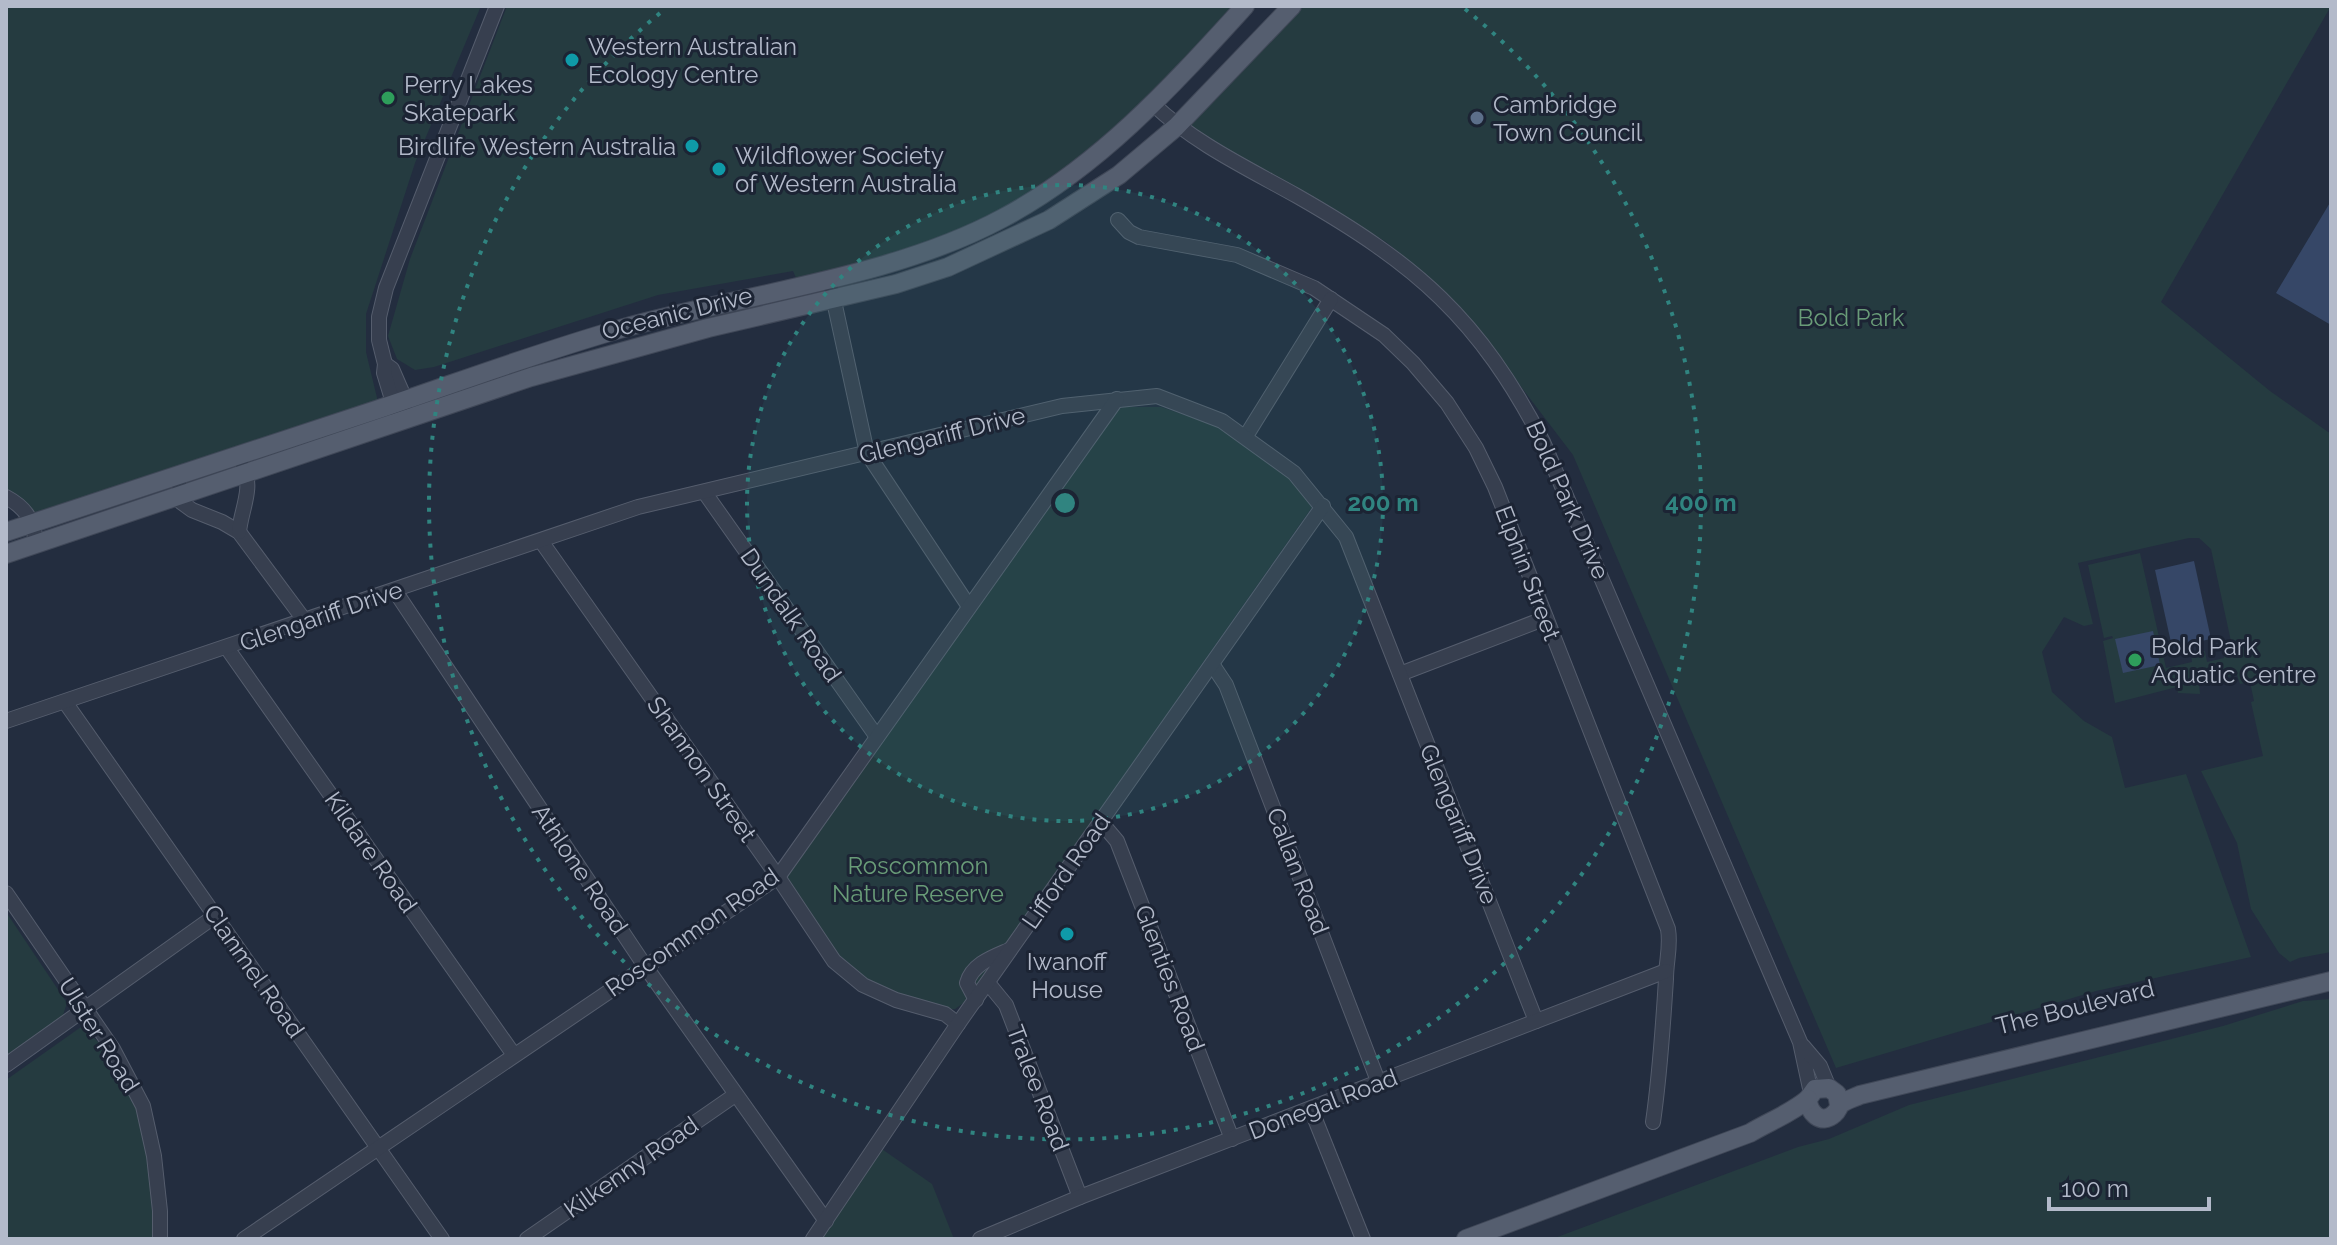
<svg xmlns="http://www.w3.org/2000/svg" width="2337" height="1245" font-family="Raleway,sans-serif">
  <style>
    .green { fill: #253b40 }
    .water { fill: #364767 }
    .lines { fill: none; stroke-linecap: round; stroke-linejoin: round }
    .minor-casing { stroke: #555d6d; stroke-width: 16 }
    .major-casing { stroke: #404858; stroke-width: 20 }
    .minor { stroke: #373f4f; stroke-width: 14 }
    .major { stroke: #555e6f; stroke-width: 18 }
    .ring { fill: none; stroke: #308480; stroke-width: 4; stroke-dasharray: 4 8 }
    .culture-dot { fill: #0f9aa8; stroke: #1c2434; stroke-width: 3 }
    .leisure-dot { fill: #2e9e5b; stroke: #1c2434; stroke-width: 3 }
    .service-dot { fill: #5c6f8a; stroke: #1c2434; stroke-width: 3 }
    .labels { text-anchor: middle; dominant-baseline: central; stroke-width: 6; stroke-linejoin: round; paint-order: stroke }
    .poi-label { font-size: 24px; fill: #b3baca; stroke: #1c2434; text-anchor: start }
    .street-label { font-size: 24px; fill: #b3baca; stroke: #1c2434 }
    .park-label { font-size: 24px; fill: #699c78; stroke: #1c2434 }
    .centre { fill: #308480; stroke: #1c2434; stroke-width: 4 }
    .ring-label { font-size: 24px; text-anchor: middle; font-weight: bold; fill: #308480; stroke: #1c2434; stroke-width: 6; stroke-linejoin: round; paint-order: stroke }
  </style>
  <rect width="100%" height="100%" fill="#232d3f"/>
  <g class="green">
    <path d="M6,6H481L415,163L366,314V352L378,402L35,514L6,493Z"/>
    <path d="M507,6H1237L1117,131L998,215L894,256L797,280L793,271L658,295L434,367L415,370L397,359L388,336L410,259Z"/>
    <path d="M1304,6H2331L2161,302L2270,391L2331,434V952L2299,958L2290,962L2279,953L2251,909L2237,843L2201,771L2263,756L2251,702L2254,701L2250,682L2240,684L2237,675L2199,683L2200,694L2178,693L2177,687L2115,703L2103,641L2113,638L2112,636L2104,638L2088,565L2140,553L2166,668L2192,662L2191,654L2205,651L2207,662L2224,658L2223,649L2232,646L2211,549L2199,538H2189L2078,563L2093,624L2084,626L2064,617L2042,652L2052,692L2084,721L2112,737L2125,788L2186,774L2251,957L2096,991L1836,1068L1573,455L1461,308L1425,274L1386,242L1343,216L1182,127Z"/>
    <path d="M1124,407H1161L1226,429L1302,487L1312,507L965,1002L955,1009H944L875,985L842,962L786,878L788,870L887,736L1116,410Z"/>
    <path d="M6,912L67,1003L62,1018L6,1057Z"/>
    <path d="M2331,999V1239H1552L1798,1147L1829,1139L1909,1105L2223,1026L2303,1001Z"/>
    <path d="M81,1027C90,1035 101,1043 108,1053C145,1105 156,1176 154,1239H6V1080Z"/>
    <path d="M879,1147L932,1184L954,1239H814Z"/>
  </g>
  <g class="water">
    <path d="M2331,201V325L2276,293Z"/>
    <path d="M2194,561L2211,639L2172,647L2155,570Z"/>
    <path d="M2153,631L2160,665L2123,673L2115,639Z"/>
  </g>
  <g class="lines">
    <defs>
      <g id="minor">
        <path d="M1153,104C1194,143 1247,168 1297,196C1416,264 1479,318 1543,442L1800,1042L1811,1093"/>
        <path d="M1118,220L1129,232L1139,237L1237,255L1314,288L1384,335L1413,363L1447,403L1476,448L1495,487L1668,929C1671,947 1666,961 1666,979C1663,1027 1660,1074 1653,1122"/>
        <path d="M829,278L867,453L968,605"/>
        <path d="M385,364L392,369L402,392L395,409"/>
        <path d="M405,406L391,396L384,373L385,364L379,340V317L386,288L497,6"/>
        <path d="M1246,436L1331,299"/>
        <path d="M178,475L181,502L192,510L222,522L239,532L305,621"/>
        <path d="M705,493L877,737"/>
        <path d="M6,497C25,507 36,522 35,544"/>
        <path d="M239,532C241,510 254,487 243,467"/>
        <path d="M541,541L778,877L834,961L863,985L896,1000L945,1014L958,1024"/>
        <path d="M395,591L645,966L826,1221"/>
        <path d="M227,648L514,1055"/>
        <path d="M1212,664L1226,685L1378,1081"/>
        <path d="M1400,674L1546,618"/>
        <path d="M65,702L442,1239"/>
        <path d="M6,721L638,507L1062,406L1157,396L1222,421L1294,473L1346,537L1536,1021"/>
        <path d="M1100,821L1117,841L1232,1139"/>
        <path d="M6,893L113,1049L143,1106L154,1156L160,1211V1239"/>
        <path d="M988,983L1006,1005L1080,1197"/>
        <path d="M976,1000L967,983C972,964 993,957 1009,950"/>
        <path d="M1803,1046L1820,1066L1829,1088"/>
        <path d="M6,1065L215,916"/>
        <path d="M1311,1109L1363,1239"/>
        <path d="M244,1239L778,877L1117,399"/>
        <path d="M527,1239L735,1095"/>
        <path d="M813,1239L958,1024L1323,506"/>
        <path d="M980,1239L1080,1197L1666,971"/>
      </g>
      <g id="major">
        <path d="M6,532C130,491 254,450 379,409C459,382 539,352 620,329C743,294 892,278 1003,218C1100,166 1172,86 1245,6"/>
        <path d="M6,554L531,377L708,328L896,284L948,267L1049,220L1119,175L1176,127L1292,6"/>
        <path d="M1839,1105L1837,1094L1829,1088L1815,1089L1808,1099C1808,1112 1821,1126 1834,1114C1838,1111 1838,1107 1841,1104C1846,1100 1854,1098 1860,1095L2331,981"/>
        <path d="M1466,1239L1750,1133C1770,1121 1790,1114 1808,1099"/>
      </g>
    </defs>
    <use href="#minor" class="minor-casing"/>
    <use href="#major" class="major-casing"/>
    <use href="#minor" class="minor"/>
    <use href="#major" class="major"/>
  </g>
  <circle cx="1065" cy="503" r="318" fill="#308480" fill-opacity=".12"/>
  <g class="ring">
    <circle cx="1065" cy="503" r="318"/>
    <path d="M1465 9A636 636 0 1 1 665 9"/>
  </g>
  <g class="culture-dot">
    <circle cx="572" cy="60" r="8"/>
    <circle cx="692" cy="146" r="8"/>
    <circle cx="719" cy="169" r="8"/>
    <circle cx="1067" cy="934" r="8"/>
  </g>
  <g class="leisure-dot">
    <circle cx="388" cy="98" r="8"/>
    <circle cx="2135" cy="660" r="8"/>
  </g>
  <circle class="service-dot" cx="1477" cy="118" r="8"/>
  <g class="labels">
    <g class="poi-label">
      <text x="588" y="46">Western Australian<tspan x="588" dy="28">Ecology Centre</tspan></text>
      <text x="404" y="84">Perry Lakes<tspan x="404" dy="28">Skatepark</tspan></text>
      <text x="1493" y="104">Cambridge<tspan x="1493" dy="28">Town Council</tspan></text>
      <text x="676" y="146" text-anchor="end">Birdlife Western Australia</text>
      <text x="735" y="155">Wildflower Society<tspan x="735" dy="28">of Western Australia</tspan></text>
      <text x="2151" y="646">Bold Park<tspan x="2151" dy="28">Aquatic Centre</tspan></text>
      <text x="1067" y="961" text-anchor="middle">Iwanoff<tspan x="1067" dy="28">House</tspan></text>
    </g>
    <g class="street-label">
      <text transform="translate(677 313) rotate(-14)">Oceanic Drive</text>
      <text transform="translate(942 435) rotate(-14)">Glengariff Drive</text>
      <text transform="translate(1568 500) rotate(66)">Bold Park Drive</text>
      <text transform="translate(1528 573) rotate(69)">Elphin Street</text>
      <text transform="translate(791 615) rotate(55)">Dundalk Road</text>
      <text transform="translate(321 616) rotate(-19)">Glengariff Drive</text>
      <text transform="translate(702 769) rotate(55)">Shannon Street</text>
      <text transform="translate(1459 824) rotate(68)">Glengariff Drive</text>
      <text transform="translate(371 852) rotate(55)">Kildare Road</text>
      <text transform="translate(580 869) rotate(56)">Athlone Road</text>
      <text transform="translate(1066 871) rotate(-55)">Lifford Road</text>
      <text transform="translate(1298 871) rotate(69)">Callan Road</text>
      <text transform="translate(692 932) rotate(-35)">Roscommon Road</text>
      <text transform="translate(254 971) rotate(55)">Clanmel Road</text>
      <text transform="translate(1170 978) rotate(69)">Glenties Road</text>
      <text transform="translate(2075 1007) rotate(-14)">The Boulevard</text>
      <text transform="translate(99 1035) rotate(58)">Ulster Road</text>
      <text transform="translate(1038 1088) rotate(69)">Tralee Road</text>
      <text transform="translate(1323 1104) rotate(-21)">Donegal Road</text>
      <text transform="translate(631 1167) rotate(-35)">Kilkenny Road</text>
    </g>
    <g class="park-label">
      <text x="1851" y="317">Bold Park</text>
      <text x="918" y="865">Roscommon<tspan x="918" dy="28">Nature Reserve</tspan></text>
    </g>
  </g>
  <circle cx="1065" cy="503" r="12" class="centre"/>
  <g class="ring-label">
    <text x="1383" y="511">200 m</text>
    <text x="1701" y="511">400 m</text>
  </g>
  <rect width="2337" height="1245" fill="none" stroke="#b3baca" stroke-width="16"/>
  <path d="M2049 1197v12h160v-12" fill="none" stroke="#b3baca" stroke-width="4"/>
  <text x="2061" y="1197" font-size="24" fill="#b3baca" stroke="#1c2434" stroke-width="6" paint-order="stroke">100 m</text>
</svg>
